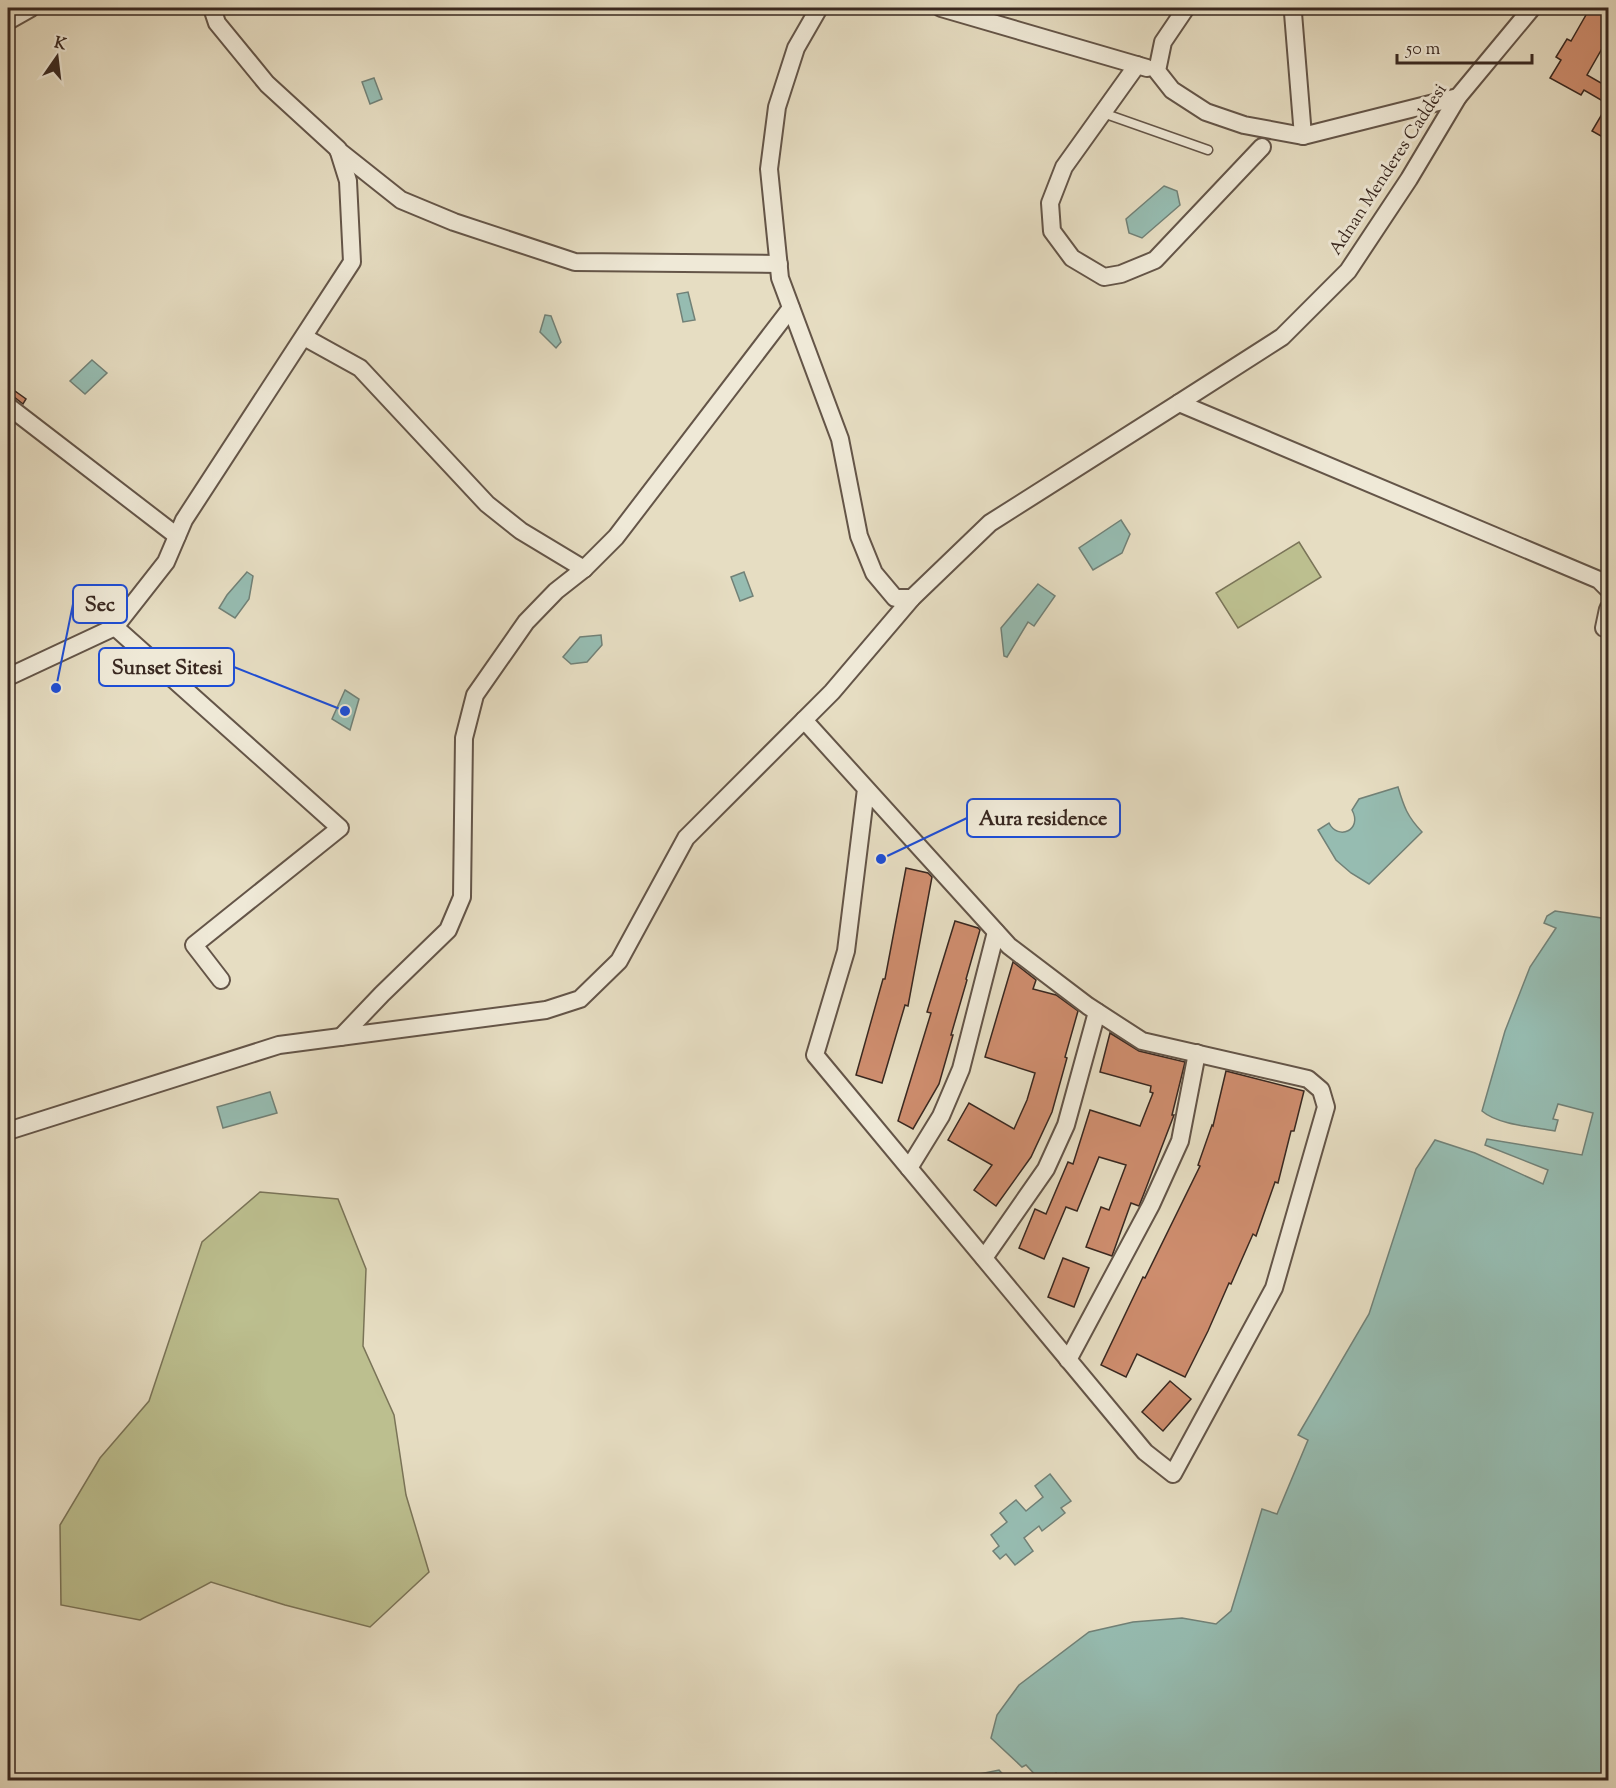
<svg xmlns="http://www.w3.org/2000/svg" width="1616" height="1788" font-family="'Sorts Mill Goudy',serif">
  <style>
    .green { fill: #bcbf8f; stroke: #7a7458; stroke-width: 1.5 }
    .water { fill: #96bcb1; stroke: #718177; stroke-width: 1.5 }
    .building { fill: #ce8d6e; stroke: #392820; stroke-width: 1.5 }
    .lines { fill: none; stroke-linecap: round; stroke-linejoin: round }
    .lane-casing { stroke: #645548; stroke-width: 11 }
    .street-casing { stroke: #645548; stroke-width: 20 }
    .lane { stroke: #efe9d7; stroke-width: 8 }
    .street { stroke: #efe9d7; stroke-width: 16 }
    .labels { text-anchor: middle; dominant-baseline: central; stroke-width: 6; stroke-linejoin: round; paint-order: stroke }
    .street-label { font-size: 18px; fill: #392820; stroke: #efe9d7 }
    .leader { fill: none; stroke: #1d4ed8; stroke-width: 2 }
    .callout-dot { fill: #1d4ed8; stroke: #efe9d7; stroke-width: 2 }
    .callout { fill: #efe9d7; stroke: #1d4ed8; stroke-width: 2 }
    .callout-label { font-size: 20px; text-anchor: middle; font-weight: bold; fill: #392820 }
  </style>
  <rect width="100%" height="100%" fill="#e6ddc2"/>
  <filter id="stains"><feTurbulence type="fractalNoise" baseFrequency=".00333" numOctaves="4"/><feColorMatrix values="0 0 0 0 .2 0 0 0 0 .09 0 0 0 0 .02 0 0 0 .5 -.17"/></filter>
  <radialGradient id="worn" r=".72"><stop offset=".6" stop-color="#630" stop-opacity="0"/><stop offset="1" stop-color="#630" stop-opacity=".3"/></radialGradient>
  <g class="green">
    <path d="M1299,542L1321,577L1238,628L1216,593Z"/>
    <path d="M260,1192L338,1199L366,1269L363,1346L394,1415L406,1495L429,1572L370,1627L285,1605L211,1582L140,1620L61,1605L60,1525L100,1458L149,1401L202,1242Z"/>
  </g>
  <g class="water">
    <path d="M374,78L382,99L370,104L362,82Z"/>
    <path d="M1164,186L1177,191L1180,205L1142,238L1129,233L1126,219Z"/>
    <path d="M688,292L695,320L683,322L677,294Z"/>
    <path d="M545,315L551,316L561,342L556,348L540,332Z"/>
    <path d="M92,360L107,373L85,394L70,381Z"/>
    <path d="M1121,520L1130,534L1122,553L1093,570L1079,548Z"/>
    <path d="M247,572L253,576L249,599L235,618L219,608L227,595Z"/>
    <path d="M744,572L753,596L740,601L731,577Z"/>
    <path d="M1038,584L1055,596L1034,626L1028,622L1007,657L1004,656L1001,628Z"/>
    <path d="M601,635L602,645L587,662L571,664L563,657L580,637Z"/>
    <path d="M345,690L359,699L350,730L332,719Z"/>
    <path d="M1398,787C1404,807 1407,816 1422,832L1369,884L1351,873L1336,860L1318,830L1329,823C1338,841 1363,830 1352,810L1359,799Z"/>
    <path d="M1555,911L1608,919V1780H1063L1056,1773L1046,1780H1040L1026,1765L1022,1767L991,1738L997,1715L1019,1685L1089,1632L1133,1622L1182,1618L1216,1624L1231,1611L1262,1509L1277,1514L1308,1440L1298,1435L1369,1314L1416,1169L1435,1140L1475,1153L1543,1184L1548,1170L1485,1145L1487,1139L1582,1155L1593,1113L1558,1104L1553,1119L1558,1120L1555,1131C1534,1127 1498,1125 1482,1111L1505,1031L1530,967L1556,928L1544,923L1547,916Z"/>
    <path d="M270,1092L277,1113L223,1128L217,1107Z"/>
    <path d="M1050,1474L1071,1501L1061,1508L1065,1513L1042,1531L1039,1526L1024,1538L1033,1551L1015,1565L1006,1554L1000,1559L993,1551L999,1546L991,1535L1007,1522L1000,1513L1016,1500L1026,1511L1043,1497L1035,1486Z"/>
    <path d="M999,1770L1008,1780H966L970,1776Z"/>
  </g>
  <g class="building">
    <path d="M1590,8H1608V38L1587,75L1608,87V140L1592,131L1608,104L1584,90L1581,95L1550,78L1561,60L1556,57L1567,39L1571,41Z"/>
    <path d="M8,386L26,399L23,404L14,397L8,396Z"/>
    <path d="M906,868L928,873L932,877L908,1006L905,1005L882,1083L856,1075L883,979H885Z"/>
    <path d="M955,921L978,928L980,930L966,979L967,980L951,1035H953L939,1084L913,1129L898,1121L931,1013L927,1012Z"/>
    <path d="M1013,962L1036,980L1033,989L1056,995L1078,1011L1065,1057L1067,1058L1052,1112L1031,1157L996,1206L974,1190L992,1165L948,1140L969,1103L1014,1129L1027,1100L1035,1073L985,1057Z"/>
    <path d="M1110,1033L1139,1051L1185,1062L1172,1115H1174L1143,1196L1139,1206L1131,1203L1112,1256L1086,1247L1101,1207L1109,1210L1126,1165L1099,1157L1077,1211L1066,1207L1044,1259L1019,1248L1035,1209L1046,1214L1068,1162L1073,1164L1090,1110L1140,1126L1153,1093L1150,1092L1151,1086L1100,1072Z"/>
    <path d="M1226,1071L1304,1091L1294,1131H1291L1278,1183L1275,1182L1256,1236L1253,1234L1231,1284L1229,1283L1208,1331L1185,1377L1137,1354L1126,1377L1101,1365L1143,1277L1145,1278L1200,1166L1198,1165L1212,1125L1213,1126Z"/>
    <path d="M1063,1258L1089,1268L1074,1307L1048,1297Z"/>
    <path d="M1170,1381L1191,1399L1163,1431L1142,1412Z"/>
  </g>
  <g class="lines">
    <defs>
      <path id="lane" d="M1103,113L1208,150"/>
      <g id="street">
        <path d="M819,8L796,48L777,107L769,169L780,278L840,439L859,536L874,573L895,598H912"/>
        <path d="M941,8L1147,68"/>
        <path d="M1186,8L1163,42L1157,71L1172,90L1206,112L1244,125L1303,136L1458,97"/>
        <path d="M1296,8L1293,13L1303,136"/>
        <path d="M8,21L31,8"/>
        <path d="M1137,65L1064,167L1050,203L1052,231L1072,258L1104,277L1121,274L1155,260L1262,147"/>
        <path d="M338,150L401,200L454,222L575,262L779,264"/>
        <path d="M304,337L360,368L487,504L521,531L584,569"/>
        <path d="M1179,403L1282,337L1348,271L1409,179L1458,97L1532,8"/>
        <path d="M8,406L177,536"/>
        <path d="M115,627L340,828L194,945L221,980"/>
        <path d="M1604,628L1608,609"/>
        <path d="M8,677L115,627L166,562L184,520L352,262L348,181L338,149L267,84L217,23L212,8"/>
        <path d="M804,720L1009,946L1088,1006L1142,1041L1308,1079L1321,1090L1326,1107L1274,1288L1173,1474L1145,1452L815,1055L846,951L866,789"/>
        <path d="M341,1037L382,994L448,930L462,897L464,738L475,695L526,622L556,591L584,569L616,537L791,308"/>
        <path d="M8,1131L279,1045L546,1010L580,999L619,961L686,838L832,692L912,598L990,523L1179,403L1599,580L1608,589"/>
        <path d="M909,1168L941,1116L961,1069L996,932"/>
        <path d="M984,1258L1046,1169L1066,1125L1097,1012"/>
        <path d="M1068,1360L1151,1205L1180,1141L1197,1053"/>
      </g>
    </defs>
    <use href="#lane" class="lane-casing"/>
    <use href="#street" class="street-casing"/>
    <use href="#lane" class="lane"/>
    <use href="#street" class="street"/>
  </g>
  <g class="labels">
    <g class="street-label">
      <text transform="translate(1389 170) rotate(-57)">Adnan Menderes Caddesi</text>
    </g>
  </g>
  <path class="leader" d="M56 688L73 604M345 711L234 667M881 859L967 818"/>
  <g class="callout-dot">
    <circle cx="56" cy="688" r="6"/>
    <circle cx="345" cy="711" r="6"/>
    <circle cx="881" cy="859" r="6"/>
  </g>
  <g class="callout">
    <rect x="73" y="585" width="54" height="38" rx="6"/>
    <rect x="99" y="648" width="135" height="38" rx="6"/>
    <rect x="967" y="799" width="153" height="38" rx="6"/>
  </g>
  <g class="callout-label">
    <text x="100" y="611">Sec</text>
    <text x="167" y="674">Sunset Sitesi</text>
    <text x="1043" y="825">Aura residence</text>
  </g>
  <rect width="1616" height="1788" fill="none" stroke="#e6ddc2" stroke-width="30"/>
  <rect x="9" y="9" width="1598" height="1770" fill="none" stroke="#392820" stroke-width="3"/>
  <rect x="15" y="15" width="1586" height="1758" fill="none" stroke="#392820" stroke-width="1.5"/>
  <g transform="translate(57 57) rotate(14)" stroke="#efe9d7" stroke-width="4.5" paint-order="stroke">
  <path d="M0-4.5L10 22L0 15L-10 22Z" fill="#392820"/>
  <text y="-9" font-size="16" font-weight="bold" text-anchor="middle" fill="#392820">K</text>
  </g>
  <path d="M1397 54v9h135v-9" fill="none" stroke="#392820" stroke-width="3"/>
  <text x="1406" y="54" font-size="18" fill="#392820" stroke="#efe9d7" stroke-width="4.5" paint-order="stroke">50 m</text>
  <rect width="100%" height="100%" filter="url(#stains)"/>
  <rect width="100%" height="100%" fill="url(#worn)"/>
</svg>
